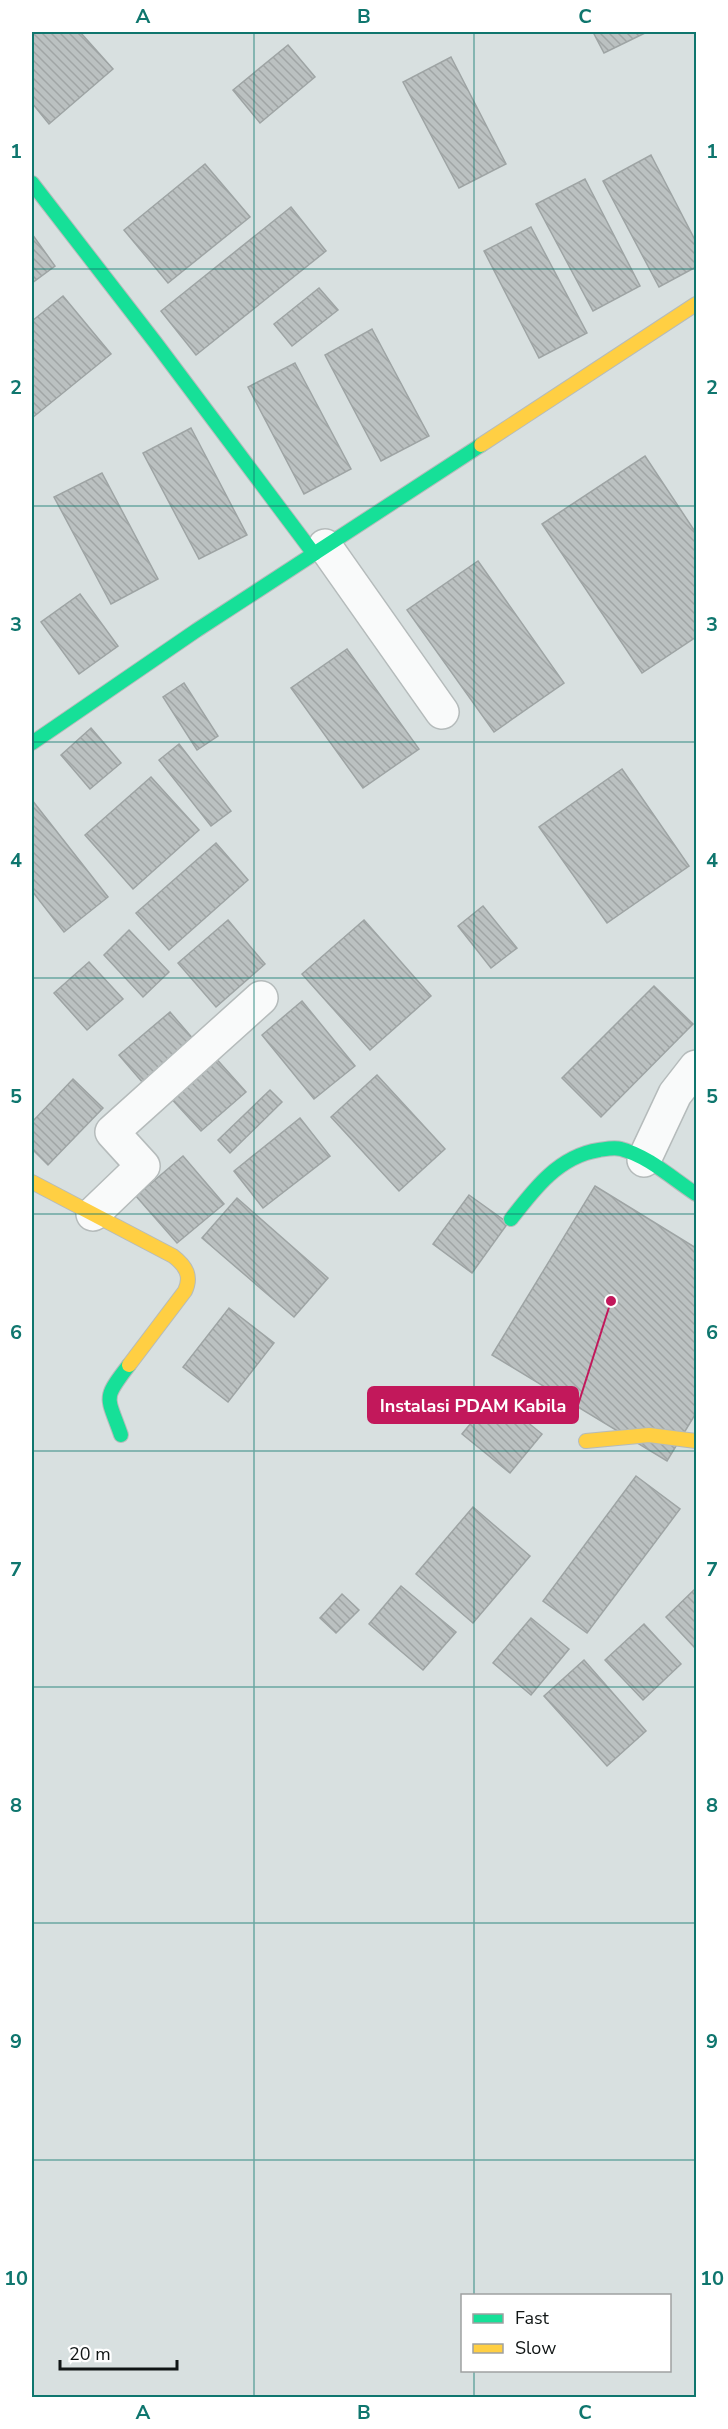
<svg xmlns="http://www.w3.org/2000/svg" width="728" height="2429" font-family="'Nunito Sans',sans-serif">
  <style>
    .building { fill: url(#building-back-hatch); stroke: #9ea4a4; stroke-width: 1.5 }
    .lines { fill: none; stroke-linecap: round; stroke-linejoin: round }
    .street-casing { stroke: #b5bbbb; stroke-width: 36 }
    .fast-casing { stroke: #b5bbbb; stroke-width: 16 }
    .slow-casing { stroke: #b5bbbb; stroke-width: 16 }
    .street { stroke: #f9fafa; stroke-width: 33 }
    .fast { stroke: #16e098; stroke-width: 14 }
    .slow { stroke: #ffcf43; stroke-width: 14 }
    .grid { fill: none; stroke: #0f766e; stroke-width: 1.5; stroke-opacity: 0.55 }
    .leader { fill: none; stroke: #c2185b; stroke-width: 2 }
    .callout-dot { fill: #c2185b; stroke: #fff; stroke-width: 2 }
    .callout { fill: #c2185b; stroke: #c2185b; stroke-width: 2 }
    .callout-label { font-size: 18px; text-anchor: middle; font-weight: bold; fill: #fff }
    .neatline { fill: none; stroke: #0f766e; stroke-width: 2 }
    .grid-label { font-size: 20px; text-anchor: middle; font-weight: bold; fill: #0f766e }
  </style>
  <defs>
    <pattern id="building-back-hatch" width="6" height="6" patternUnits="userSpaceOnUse" patternTransform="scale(1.5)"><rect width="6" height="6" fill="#bbc1c1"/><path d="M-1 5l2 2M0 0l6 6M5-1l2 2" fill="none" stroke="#a0a5a5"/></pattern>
  </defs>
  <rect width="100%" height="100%" fill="#d8e0e0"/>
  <g class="building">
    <path d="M32,32H80L113,69L49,124L32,103Z"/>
    <path d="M593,32H647L604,53Z"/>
    <path d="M288,45L315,77L260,123L233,90Z"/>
    <path d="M451,57L506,164L459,188L403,82Z"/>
    <path d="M651,155L696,242V267L659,287L603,181Z"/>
    <path d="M205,164L250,217L168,283L124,230Z"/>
    <path d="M585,179L640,286L593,311L536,204Z"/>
    <path d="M291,207L326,251L196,355L161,311Z"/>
    <path d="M531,227L587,333L539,358L484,251Z"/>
    <path d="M32,234L55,266L32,283Z"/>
    <path d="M319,288L338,310L292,346L274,324Z"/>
    <path d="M63,296L111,354L32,418V321Z"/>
    <path d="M372,329L429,436L381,461L325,355Z"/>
    <path d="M295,363L351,469L304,494L248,387Z"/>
    <path d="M191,428L247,535L199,559L143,453Z"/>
    <path d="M645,456L696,533V637L642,673L542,524Z"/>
    <path d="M102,473L158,579L111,604L54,497Z"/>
    <path d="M478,561L564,683L494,732L407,610Z"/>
    <path d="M80,594L118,646L79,674L41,622Z"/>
    <path d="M347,649L419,749L363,788L291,688Z"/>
    <path d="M184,683L218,736L197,750L163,697Z"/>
    <path d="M91,728L121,763L90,789L61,755Z"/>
    <path d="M179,744L231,811L211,826L159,760Z"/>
    <path d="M622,769L689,866L607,923L539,827Z"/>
    <path d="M151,777L199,830L133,889L85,835Z"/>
    <path d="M32,800L108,897L64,932L32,891Z"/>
    <path d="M216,843L248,880L169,950L136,913Z"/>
    <path d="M483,906L517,948L491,968L458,926Z"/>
    <path d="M228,920L265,964L216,1007L178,963Z"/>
    <path d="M364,920L431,996L370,1050L302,974Z"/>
    <path d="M129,930L169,972L143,997L104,955Z"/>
    <path d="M89,962L123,999L87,1030L54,993Z"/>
    <path d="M654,986L693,1024L601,1117L562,1078Z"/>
    <path d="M302,1001L355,1066L314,1099L262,1035Z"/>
    <path d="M170,1012L194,1040L143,1083L119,1055Z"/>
    <path d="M213,1055L246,1092L201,1131L168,1095Z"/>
    <path d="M377,1075L445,1149L399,1191L331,1117Z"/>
    <path d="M73,1079L103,1108L48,1165L32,1149V1122Z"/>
    <path d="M270,1090L282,1102L230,1153L218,1140Z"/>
    <path d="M300,1118L330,1156L263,1208L234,1171Z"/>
    <path d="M183,1156L224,1204L177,1243L136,1196Z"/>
    <path d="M595,1186L696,1248V1413L667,1461L492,1355Z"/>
    <path d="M469,1195L508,1223L472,1273L433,1244Z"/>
    <path d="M237,1198L328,1278L294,1317L202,1238Z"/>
    <path d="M229,1308L274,1343L228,1402L183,1367Z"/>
    <path d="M494,1395L542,1434L510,1473L462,1434Z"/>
    <path d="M636,1476L680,1509L587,1633L543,1601Z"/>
    <path d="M473,1507L530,1556L473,1623L416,1574Z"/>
    <path d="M401,1586L456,1632L423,1670L369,1624Z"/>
    <path d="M696,1588V1649L666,1617Z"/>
    <path d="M342,1594L359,1610L336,1633L320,1618Z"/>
    <path d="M531,1618L569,1649L531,1695L493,1663Z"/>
    <path d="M644,1624L681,1664L643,1700L605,1660Z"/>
    <path d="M584,1660L646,1731L607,1766L544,1696Z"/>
  </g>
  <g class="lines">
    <defs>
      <g id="street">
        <path d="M325,546L442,712"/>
        <path d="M644,1160L675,1094L696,1067"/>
        <path d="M93,1214L143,1166L112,1132L261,998"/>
      </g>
      <g id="fast">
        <path d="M32,183L155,342L314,554"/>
        <path d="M32,743L197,630L481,445"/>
        <path d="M511,1219C534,1189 559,1156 599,1150C606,1149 614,1147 621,1149C648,1156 673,1179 696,1194"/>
        <path d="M121,1435C107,1395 102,1400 129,1365"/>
      </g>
      <g id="slow">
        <path d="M481,445L696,304"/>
        <path d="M32,1182L173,1256C186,1266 192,1276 185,1291L129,1365"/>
        <path d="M586,1441L649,1435L696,1441"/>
      </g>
    </defs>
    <use href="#street" class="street-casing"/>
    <use href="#fast" class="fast-casing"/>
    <use href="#slow" class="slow-casing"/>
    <use href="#street" class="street"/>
    <use href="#fast" class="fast"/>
    <use href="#slow" class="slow"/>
  </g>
  <path class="grid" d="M254,32V2398M474,32V2296M32,269H696M32,506H696M32,742H696M32,978H696M32,1214H696M32,1451H696M32,1687H696M32,1923H696M32,2160H696M474,2370V2398"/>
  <path class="leader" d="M611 1301L578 1405"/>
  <circle class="callout-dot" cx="611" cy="1301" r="6"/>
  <rect class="callout" x="368" y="1387" width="210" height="36" rx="6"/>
  <g class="callout-label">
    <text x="473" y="1412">Instalasi PDAM Kabila</text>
  </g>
  <rect width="728" height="2429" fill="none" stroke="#ffffff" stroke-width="66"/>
  <rect x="461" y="2294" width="210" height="78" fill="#ffffff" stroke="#9fa1a1" stroke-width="1.5"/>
  <rect x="473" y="2314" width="30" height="9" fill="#16e098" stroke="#9fa1a1" stroke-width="1.5"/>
  <text x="515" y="2324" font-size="18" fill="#101515">Fast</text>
  <rect x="473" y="2344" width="30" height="9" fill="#ffcf43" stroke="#9fa1a1" stroke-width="1.5"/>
  <text x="515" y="2354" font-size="18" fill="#101515">Slow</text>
  <path d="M60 2360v9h117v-9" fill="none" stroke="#101515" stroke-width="3"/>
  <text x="69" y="2360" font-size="18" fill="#101515" stroke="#ffffff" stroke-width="4.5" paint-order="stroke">20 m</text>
  <rect x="33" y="33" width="662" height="2363" class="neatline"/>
  <g class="grid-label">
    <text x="143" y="23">A</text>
    <text x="364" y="23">B</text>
    <text x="585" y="23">C</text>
    <text x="16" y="158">1</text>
    <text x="712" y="158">1</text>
    <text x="16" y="394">2</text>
    <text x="712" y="394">2</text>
    <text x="16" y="631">3</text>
    <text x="712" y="631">3</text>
    <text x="16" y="867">4</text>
    <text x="712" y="867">4</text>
    <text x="16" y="1103">5</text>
    <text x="712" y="1103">5</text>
    <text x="16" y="1339">6</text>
    <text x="712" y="1339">6</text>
    <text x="16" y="1576">7</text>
    <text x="712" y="1576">7</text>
    <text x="16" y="1812">8</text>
    <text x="712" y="1812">8</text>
    <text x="16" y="2048">9</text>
    <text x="712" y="2048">9</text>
    <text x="16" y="2285">10</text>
    <text x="712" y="2285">10</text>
    <text x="143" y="2419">A</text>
    <text x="364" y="2419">B</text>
    <text x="585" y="2419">C</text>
  </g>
</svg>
